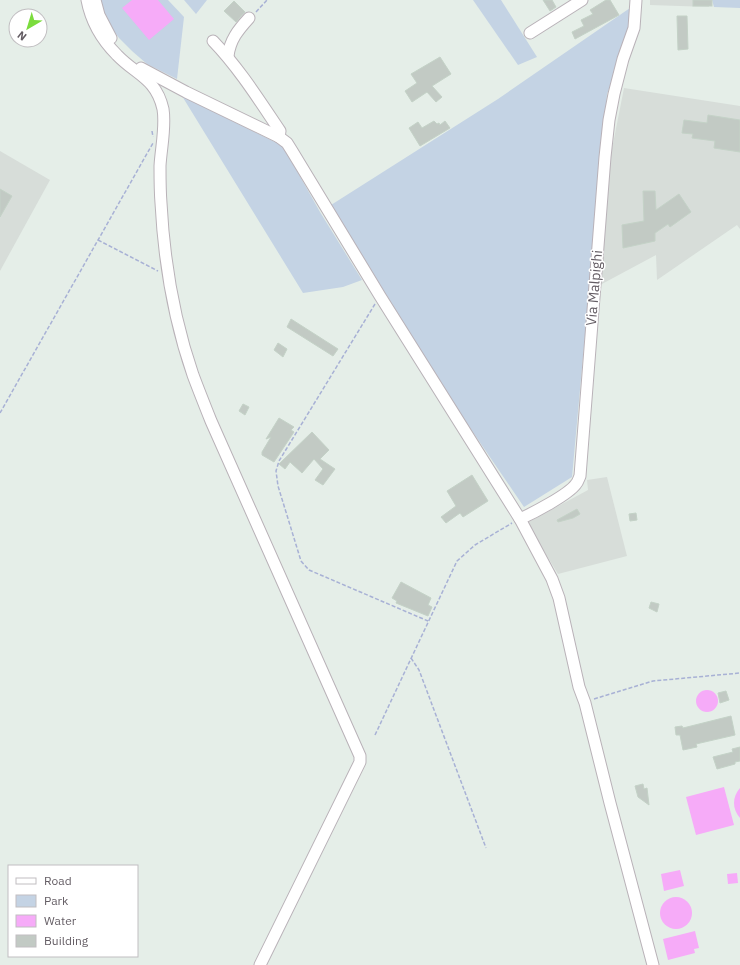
<svg xmlns="http://www.w3.org/2000/svg" width="740" height="965" font-family="'IBM Plex Sans',sans-serif">
  <style>
    .industrial { fill: #d7ddd9 }
    .green { fill: #c4d3e4 }
    .water { fill: #f6abf8 }
    .building { fill: #c2cac4; stroke: #c4d2c7 }
    .lines { fill: none; stroke-linecap: round; stroke-linejoin: round }
    .minor-casing { stroke: #b9b2b8; stroke-width: 13 }
    .path { stroke: #a8b1d5; stroke-width: 1.5; stroke-dasharray: 4 2; stroke-linecap: butt }
    .minor { stroke: #fff; stroke-width: 11 }
    .labels { text-anchor: middle; dominant-baseline: central; stroke-width: 3; stroke-linejoin: round; paint-order: stroke }
    .street-label { font-size: 14px; fill: #645d64; stroke: #fff }
  </style>
  <rect width="100%" height="100%" fill="#e5eee8"/>
  <g class="industrial">
    <path d="M650,0H708L709,7L650,5Z"/>
    <path d="M624,88L740,106V229L737,225L657,280L656,255L600,285L611,154Z"/>
    <path d="M0,151L50,180L0,271Z"/>
    <path d="M607,477L627,556L558,574L527,523L588,490L587,480Z"/>
  </g>
  <g class="green">
    <path d="M99,0H168L184,17L177,79L147,64L132,51L119,38L108,23Z"/>
    <path d="M184,0H207L196,14Z"/>
    <path d="M473,0H501L537,57L518,65Z"/>
    <path d="M712,0H740V8L714,7Z"/>
    <path d="M630,8L632,27L607,94L572,477L524,507L453,403L331,205L498,99Z"/>
    <path d="M182,96L283,146L320,212L362,280L343,287L303,293Z"/>
  </g>
  <g class="water">
    <path d="M132,0H158L174,19L149,40L122,8Z"/>
    <circle cx="707" cy="701" r="11"/>
    <path d="M724,787L734,825L696,835L686,797Z"/>
    <path d="M740,788V818C732,809 732,797 740,788Z"/>
    <path d="M680,870L684,886L664,891L661,874Z"/>
    <path d="M737,873L738,883L728,884L727,874Z"/>
    <circle cx="676" cy="913" r="16"/>
    <path d="M695,931L699,948L694,949L695,953L668,960L663,939Z"/>
  </g>
  <g class="building">
    <path d="M543,0H552L556,7L550,11Z"/>
    <path d="M606,0H610L619,15L575,39L572,32L584,26L581,20L593,14L590,10Z"/>
    <rect x="693" y="0" width="19" height="6"/>
    <path d="M234,1L245,12L236,22L224,11Z"/>
    <path d="M677,16H687L688,49L678,50Z"/>
    <path d="M440,57L451,74L432,86L442,97L436,102L427,92L412,102L405,91L417,83L411,74Z"/>
    <path d="M708,115L740,120V152L714,148L715,141L692,138L693,134L682,133L684,120L707,123Z"/>
    <path d="M434,121L437,124L439,123L440,125L445,121L450,128L420,146L409,128L418,122L422,128Z"/>
    <path d="M0,189L12,196L0,217Z"/>
    <path d="M643,191H655L656,210L679,194L691,212L670,227L668,224L655,233V241L623,248L622,225L644,221Z"/>
    <path d="M291,319L338,349L333,356L287,327Z"/>
    <path d="M278,343L287,349L283,357L274,350Z"/>
    <path d="M243,404L249,407L245,415L239,411Z"/>
    <path d="M279,418L294,427L291,430L294,432L274,462L262,455V452L271,437L266,439Z"/>
    <path d="M312,432L329,450L320,459L335,469L323,485L315,480L323,469L314,459L302,473L290,462L285,469L279,464Z"/>
    <path d="M472,475L488,501L463,517L460,513L446,523L441,517L456,506L447,491Z"/>
    <path d="M577,509L580,514L573,518L558,522L557,520Z"/>
    <path d="M636,513L637,520L630,521L629,514Z"/>
    <path d="M401,582L431,598L428,605L432,607L428,616L396,603L397,601L392,598Z"/>
    <path d="M651,602L659,604L657,612L649,608Z"/>
    <path d="M726,691L729,700L720,703L718,693Z"/>
    <path d="M731,716L735,735L696,744L697,747L683,750L680,735H676L675,727L682,726L683,728Z"/>
    <path d="M740,747V761L735,762V764L717,769L713,757L733,752L732,749Z"/>
    <path d="M643,784L644,789L647,788L649,805L638,797L635,786Z"/>
  </g>
  <g class="lines">
    <defs>
      <g id="minor">
        <path d="M87,0C91,21 102,40 117,55C136,75 156,78 163,109C166,127 161,148 160,166C160,178 160,191 161,203C164,261 174,320 193,375C199,391 205,406 211,421L360,756V762L260,965"/>
        <path d="M95,0L99,15L111,38"/>
        <path d="M530,33L582,0"/>
        <path d="M213,41C239,68 259,100 280,131L279,137L287,143L292,151L380,296L520,519L552,579L559,598L579,687L585,703L610,803L653,965"/>
        <path d="M228,56C230,40 238,30 249,18"/>
        <path d="M141,68L186,92L279,137"/>
        <path d="M520,519C533,513 568,495 576,484C578,482 579,478 580,476L605,157L609,120L614,94L623,59L634,28L636,0"/>
      </g>
    </defs>
    <use href="#minor" class="minor-casing"/>
    <g class="path">
      <path d="M256,12L267,0"/>
      <path d="M152,131L153,137"/>
      <path d="M98,240L158,271"/>
      <path d="M375,304L279,461L276,471L278,486L301,561L309,570L428,621"/>
      <path d="M0,413L153,143"/>
      <path d="M411,658L419,670L486,848"/>
      <path d="M594,699L653,681L740,673"/>
      <path d="M375,735L457,561L475,545L512,523"/>
    </g>
    <use href="#minor" class="minor"/>
  </g>
  <g class="labels">
    <g class="street-label">
      <text transform="translate(594 288) rotate(-85)">Via Malpighi</text>
    </g>
  </g>
  <rect x="8" y="865" width="130" height="92" fill="#ffffff" stroke="#c1bec1"/>
  <rect x="16" y="878" width="20" height="6" fill="#ffffff" stroke="#c1bec1"/>
  <text x="44" y="885" font-size="12" fill="#645d64">Road</text>
  <rect x="16" y="895" width="20" height="12" fill="#c4d3e4" stroke="#c1bec1"/>
  <text x="44" y="905" font-size="12" fill="#645d64">Park</text>
  <rect x="16" y="915" width="20" height="12" fill="#f6abf8" stroke="#c1bec1"/>
  <text x="44" y="925" font-size="12" fill="#645d64">Water</text>
  <rect x="16" y="935" width="20" height="12" fill="#c2cac4" stroke="#c1bec1"/>
  <text x="44" y="945" font-size="12" fill="#645d64">Building</text>
  <g transform="translate(28 28) rotate(218)"><circle r="19" fill="#ffffff" stroke="#c1bec1"/>
  <path d="M0-3L7 15L0 10L-7 15Z" fill="#7bdc3d"/>
  <text y="-6" font-size="11" font-weight="bold" text-anchor="middle" fill="#645d64">N</text>
  </g>
</svg>
